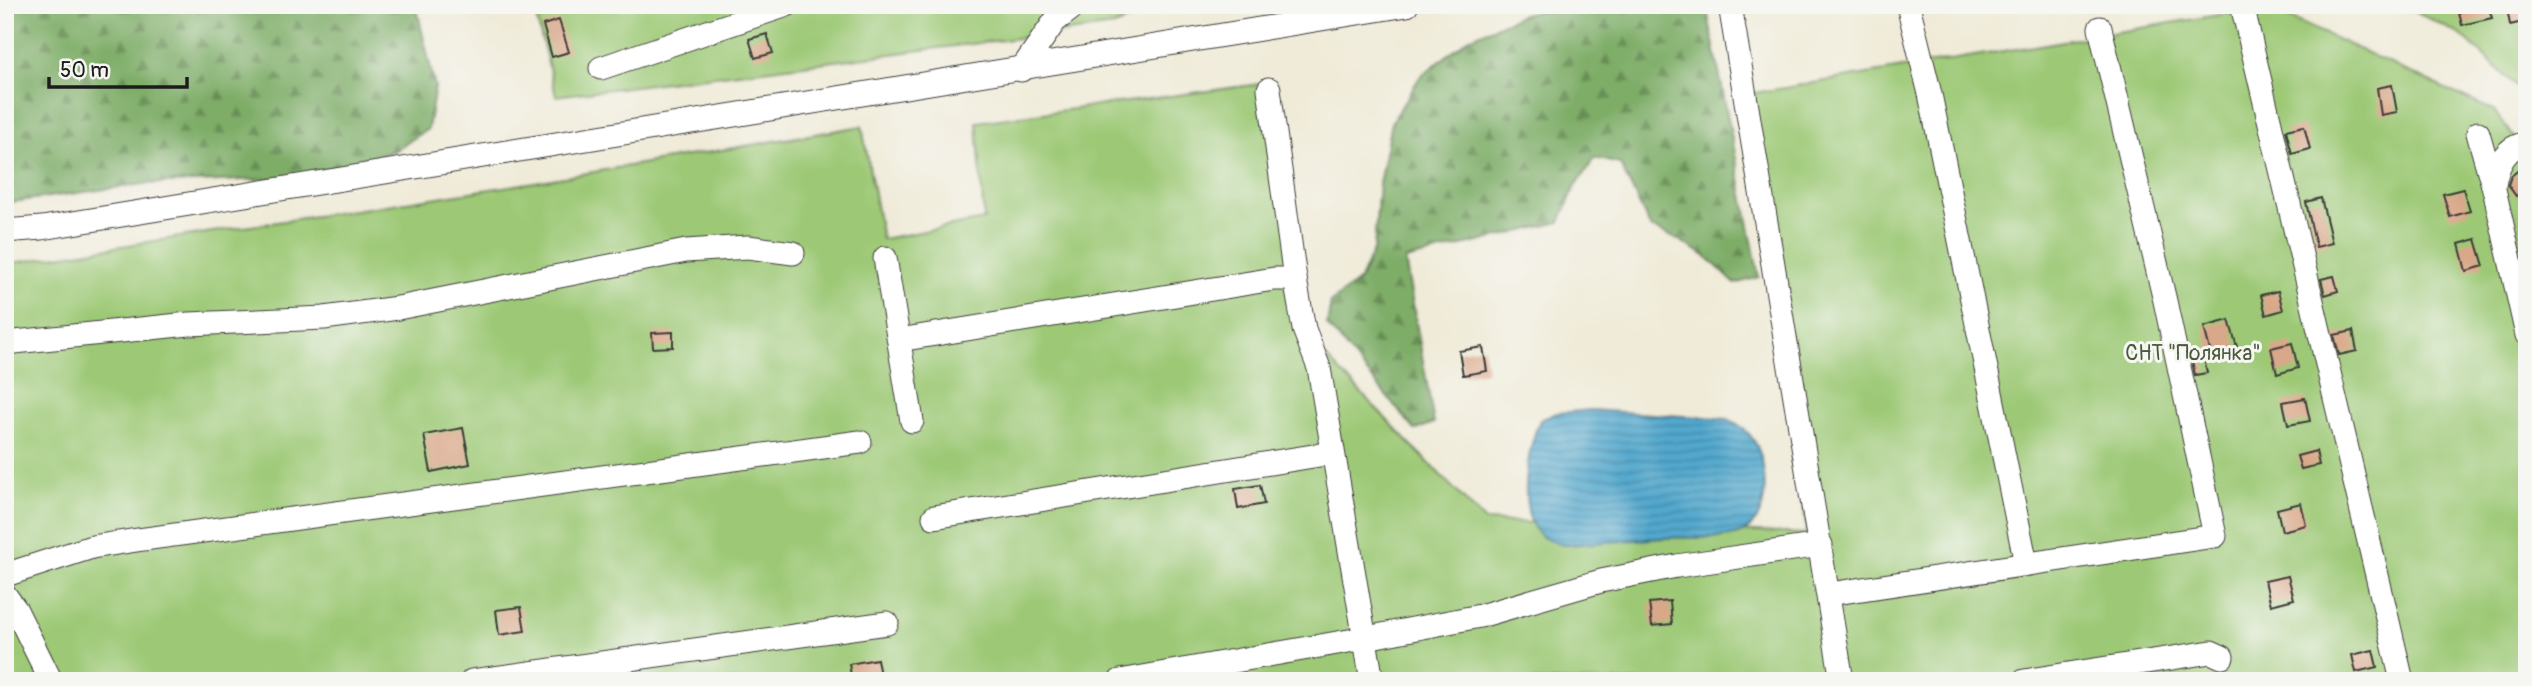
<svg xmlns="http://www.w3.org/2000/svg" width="2532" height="686" font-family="Pangolin,sans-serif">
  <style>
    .green { fill: #9dc976; stroke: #5c7249; stroke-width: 2 }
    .forest { fill: url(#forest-firs); stroke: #4d6442; stroke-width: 2 }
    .water { fill: url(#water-rules); stroke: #376275; stroke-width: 2 }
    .building { fill: #d9a789 }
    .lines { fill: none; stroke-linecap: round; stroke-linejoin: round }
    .minor-casing { stroke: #3c3b38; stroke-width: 25 }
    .minor { stroke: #fff; stroke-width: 23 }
    .labels { text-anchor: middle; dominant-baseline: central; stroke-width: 6; stroke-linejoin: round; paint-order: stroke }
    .park-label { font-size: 21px; fill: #49593c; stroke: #f6f6f2 }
  </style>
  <defs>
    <pattern id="forest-firs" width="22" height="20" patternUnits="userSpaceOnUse" patternTransform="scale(1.75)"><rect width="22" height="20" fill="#7ead67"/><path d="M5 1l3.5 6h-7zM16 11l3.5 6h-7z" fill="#668c54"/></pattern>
    <pattern id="water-rules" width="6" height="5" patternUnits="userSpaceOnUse" patternTransform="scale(1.75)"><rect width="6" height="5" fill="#52a8ce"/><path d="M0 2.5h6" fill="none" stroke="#4388a6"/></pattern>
  </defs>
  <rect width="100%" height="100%" fill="#f6f6f2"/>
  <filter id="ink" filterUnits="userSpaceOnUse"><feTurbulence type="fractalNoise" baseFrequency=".0143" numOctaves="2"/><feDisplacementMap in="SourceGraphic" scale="14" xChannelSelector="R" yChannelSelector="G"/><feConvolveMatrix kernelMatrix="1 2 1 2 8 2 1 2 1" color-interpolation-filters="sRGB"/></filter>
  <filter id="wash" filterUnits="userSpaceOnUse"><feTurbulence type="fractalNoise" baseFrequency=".00686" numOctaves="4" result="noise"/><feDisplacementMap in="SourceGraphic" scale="28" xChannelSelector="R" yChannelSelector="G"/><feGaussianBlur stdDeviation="1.57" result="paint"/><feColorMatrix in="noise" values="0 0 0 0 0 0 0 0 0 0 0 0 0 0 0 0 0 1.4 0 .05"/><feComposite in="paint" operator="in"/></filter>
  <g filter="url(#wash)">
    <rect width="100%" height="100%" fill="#f0ebd8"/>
    <g class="green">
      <path d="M564,5H1161L1115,26L556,96L537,20Z"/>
      <path d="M2404,5H2527V96L2461,35Z"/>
      <path d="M2266,7L2494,111L2527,155V681H52L47,674L33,681H5V264L529,183L862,126L882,239L984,220L977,122L1275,82L1299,329L1485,521L1807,534L1754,93Z"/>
    </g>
    <g class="forest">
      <path d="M5,5H416L435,87L428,129L394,151L293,178L143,184L5,203Z"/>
      <path d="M1571,5H1706L1759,277L1735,284L1707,257L1679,240L1650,227L1620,164L1595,158L1575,187L1560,222L1405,260L1434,423L1415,430L1327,325L1331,302L1360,280L1374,248L1379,184L1391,123L1420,77L1469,38L1522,15Z"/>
    </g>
    <path class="water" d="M1591,410L1728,419C1752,430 1761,447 1764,473C1766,494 1765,518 1745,531C1727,542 1687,536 1666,538C1632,540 1598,543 1564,545C1553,542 1541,539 1535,529C1518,503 1528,447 1540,420L1557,413Z"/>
    <g id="blocks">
      <g class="building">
        <path d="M2457,5H2488L2492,18L2462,25Z"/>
        <path d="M2520,5H2527V21L2510,25L2507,8Z"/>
        <path d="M559,20L569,52L552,57L543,25Z"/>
        <path d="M767,34L773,53L755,58L749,39Z"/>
        <path d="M2392,85L2397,112L2381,115L2377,88Z"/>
        <path d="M2304,126L2310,149L2292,154L2286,130Z"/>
        <path d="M2520,169L2527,178V188L2516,196L2508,185L2511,176Z"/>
        <path d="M2463,189L2470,211L2450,217L2443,194Z"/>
        <path d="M2321,198L2332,243L2316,247L2306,202Z"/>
        <path d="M2476,239L2484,266L2466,271L2459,244Z"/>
        <path d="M2334,276L2338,291L2325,295L2321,279Z"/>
        <path d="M2278,291L2283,310L2266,315L2261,295Z"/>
        <path d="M2229,320L2237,347L2211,354L2204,327Z"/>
        <path d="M2353,331L2357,351L2339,355L2334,335Z"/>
        <path d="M673,332V347L653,348L652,333Z"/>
        <path d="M2292,343L2298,368L2277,374L2271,348Z"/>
        <path d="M1483,347L1487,371L1463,375L1459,351Z"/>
        <path d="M2203,353L2207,373L2195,375L2191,356Z"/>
        <path d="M2305,398L2310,421L2288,425L2283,402Z"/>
        <path d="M463,428L470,464L431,472L424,435Z"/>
        <path d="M2316,451L2319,465L2301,469L2297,456Z"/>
        <path d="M1260,485L1264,504L1238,509L1235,489Z"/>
        <path d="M2301,503L2306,525L2282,531L2277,509Z"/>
        <path d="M2288,576L2294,599L2271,605L2265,581Z"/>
        <path d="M1670,601L1672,624L1652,626L1649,603Z"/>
        <path d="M521,607L525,631L499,635L496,610Z"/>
        <path d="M2373,650L2377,667L2356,672L2352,655Z"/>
        <path d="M877,659L881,681H852L849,664Z"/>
      </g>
    </g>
  </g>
  <g filter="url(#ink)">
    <use href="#blocks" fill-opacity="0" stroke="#3c3b38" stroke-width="2"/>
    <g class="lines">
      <defs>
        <g id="minor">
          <path d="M1730,5L1842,681"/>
          <path d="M1908,5L1930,94L2026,564"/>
          <path d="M2242,5L2402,681"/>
          <path d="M601,68L787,5"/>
          <path d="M1021,70L1055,21L1076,5"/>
          <path d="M1269,89L1295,279L1304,329L1319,368L1372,681"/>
          <path d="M2478,133L2494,189L2527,335"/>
          <path d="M2494,185C2497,167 2505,145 2527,144"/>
          <path d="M5,231L42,228L1407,5"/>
          <path d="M885,258L912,421"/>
          <path d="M899,340L1274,279H1295"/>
          <path d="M5,343L189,324L324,318L398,308L686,251L748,247L793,253"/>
          <path d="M934,517L1332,453"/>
          <path d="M5,575L92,547L137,540L860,442"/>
          <path d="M1829,594L2215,536L2165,301L2100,28"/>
          <path d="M5,595L16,610L51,681"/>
          <path d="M472,681L887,623"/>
          <path d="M1120,681L1366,638L1480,616L1601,581L1677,566L1821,545"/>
          <path d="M2024,681L2211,652L2222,657"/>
        </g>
      </defs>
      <use href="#minor" class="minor-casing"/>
      <use href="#minor" class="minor"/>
    </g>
  </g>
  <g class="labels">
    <g class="park-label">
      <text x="2193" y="353">СНТ "Полянка"</text>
    </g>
  </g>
  <rect width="2532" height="686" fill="none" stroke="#f6f6f2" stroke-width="28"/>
  <path d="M49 77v10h138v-10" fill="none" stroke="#1c1c1c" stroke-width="3.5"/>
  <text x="60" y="77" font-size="21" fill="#1c1c1c" stroke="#f6f6f2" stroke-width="5" paint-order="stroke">50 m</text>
</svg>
